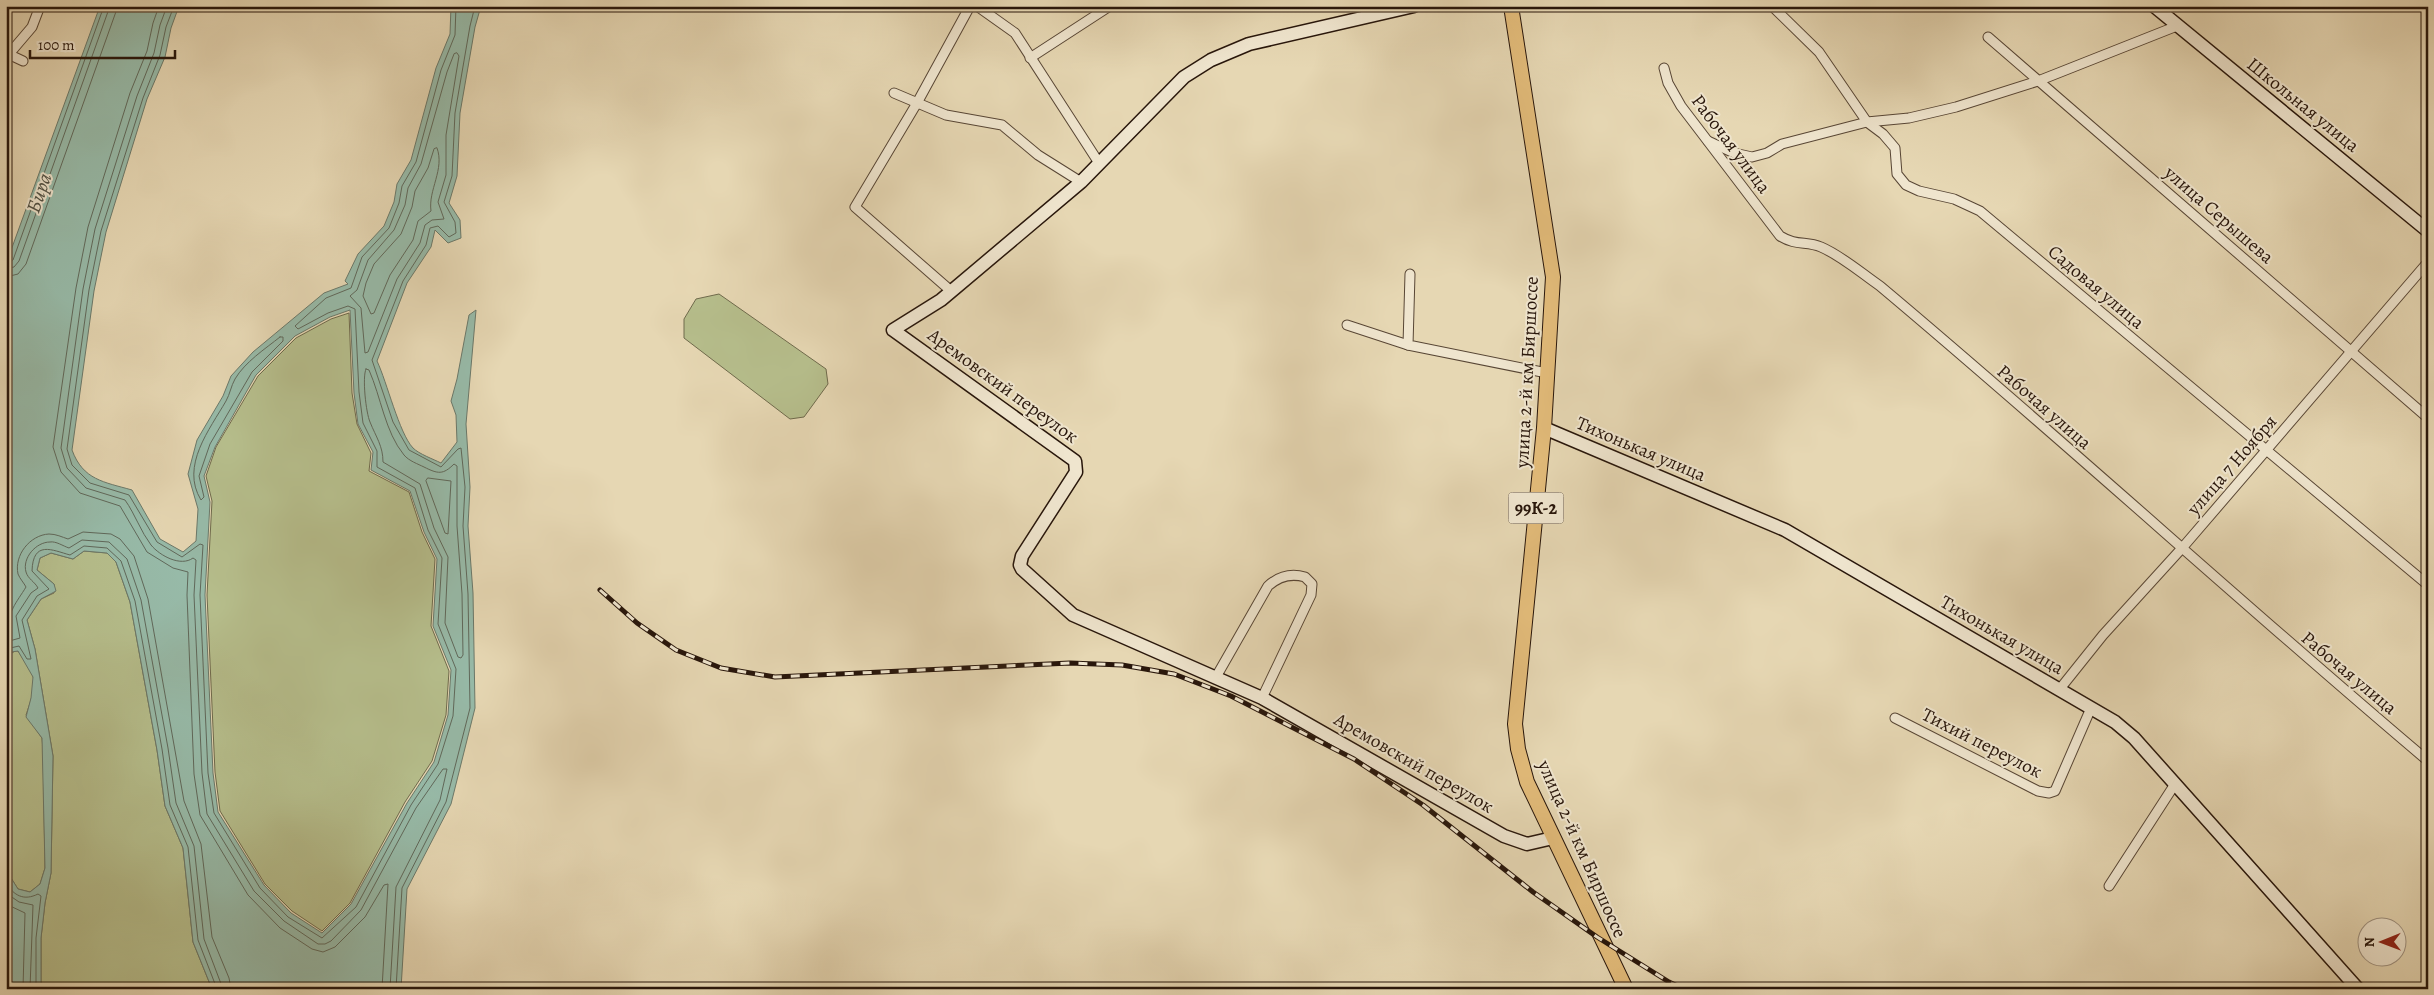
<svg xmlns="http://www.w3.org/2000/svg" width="2434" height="995" font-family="Alegreya,serif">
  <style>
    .green { fill: #b6be8c; stroke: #6f6a4c }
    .water { fill: #97baa8; stroke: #6b7869; fill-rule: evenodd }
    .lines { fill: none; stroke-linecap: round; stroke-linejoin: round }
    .shore { stroke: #60685a; stroke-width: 1 }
    .street-casing { stroke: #584635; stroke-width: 11 }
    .secondary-casing { stroke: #28160b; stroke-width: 15 }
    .primary-casing { stroke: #28160b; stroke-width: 16 }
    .street { stroke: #efe5ce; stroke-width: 9 }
    .secondary { stroke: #efe5ce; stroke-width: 12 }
    .primary { stroke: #e3bc7a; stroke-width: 14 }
    .rail-casing { stroke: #28160b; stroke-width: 5 }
    .rail { stroke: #efe5ce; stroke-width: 3; stroke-dasharray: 9; stroke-linecap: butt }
    .labels { text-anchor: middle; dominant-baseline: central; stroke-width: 4; stroke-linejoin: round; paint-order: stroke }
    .shield { fill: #efe5ce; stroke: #645446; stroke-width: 1 }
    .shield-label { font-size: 18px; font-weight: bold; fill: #28160b }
    .street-label { font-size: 19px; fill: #28160b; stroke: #efe5ce }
    .water-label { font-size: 20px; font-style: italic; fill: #4f4f42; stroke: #efe5ce }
  </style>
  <rect width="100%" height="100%" fill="#e6d7b3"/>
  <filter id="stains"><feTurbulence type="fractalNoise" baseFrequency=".004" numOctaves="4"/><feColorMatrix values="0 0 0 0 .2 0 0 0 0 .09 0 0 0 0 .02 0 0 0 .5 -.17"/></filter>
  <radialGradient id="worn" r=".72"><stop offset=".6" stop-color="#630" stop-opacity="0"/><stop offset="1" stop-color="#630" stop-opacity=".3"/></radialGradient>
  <g class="green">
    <path d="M719,294L826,369L828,384L804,417L790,419L684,338V319L696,299Z"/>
    <path d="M349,313L352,393L357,424L371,453L369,471L409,492L422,532L435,559L431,626L449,671L446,715L432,761L405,802L350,903L322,931L292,911L265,884L220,811L215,772L207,595L212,501L206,476L216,447L258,376L296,338L331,319Z"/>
    <path d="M84,551L107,553L116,562L130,602L157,750L165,806L183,848L193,942L212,989H41V938L45,903L51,873L53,756L35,649L27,620L41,599L54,593V584L37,570L40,558L51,553L73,559Z"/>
    <path d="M15,651H18C22,658 27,664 31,671C38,683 30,703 26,715L42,738L43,750L45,868L40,884L30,892L18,889L6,870V657Z"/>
  </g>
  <path class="water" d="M100,6H179L171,28L165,57L147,99L106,232L94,291L72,450C83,480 104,482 132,490L160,539L183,552L196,541L198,509L188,474L197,440L223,396L231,376L253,352L324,293L348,284L345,281L358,254L384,226L394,202L397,184L411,160L436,68L450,34L451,6H481L475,27L460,113L457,176L449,203L460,220L461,238L448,243L435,230L431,247L407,283L377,361C387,382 399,433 413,448C419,454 433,459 441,463L457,442L456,415L451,401L457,379L469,315L476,310L466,424L470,487L468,526L473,593L475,708L451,804L407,889L401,989H212L193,942L183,848L165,806L157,750L130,602L116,562L107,553L84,551L73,559L51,553L40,558L37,570L54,584L56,591L41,599L27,620L35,649L53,756L51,873L45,903L41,938V989H6V870L18,889L30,892L40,884L45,868L42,738L26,717L31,698L33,677L18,651L11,652L6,657V264ZM350,310L354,393L358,424L373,452L371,470L410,491L424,532L437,559L433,626L451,670L448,715L434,762L407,803L351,904L322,933L291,913L264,885L218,812L213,773L205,595L210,502L204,476L215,447L256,375L295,336L330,317Z"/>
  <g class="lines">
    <g class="shore">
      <path d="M159,6L153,23L147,51L130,93L88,227L76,288L53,447L61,472L80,493L120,506L147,552L173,568L188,572L187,595L194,774L200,815L248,895L280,928L312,949L323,952L335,947L365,917L384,885L388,884L382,989"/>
      <path d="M167,6L160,25L154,53L137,96L95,229L83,289L61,448L67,468L86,488L125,500C135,514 141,532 151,545C160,556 181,567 193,558L196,560L194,595L202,773L207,814L254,891L284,921L318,944H325L331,941L361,910L416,808L443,769H447L440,800L396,887L390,989"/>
      <path d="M174,6L166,27L160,55L143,98L101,231L89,290L67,449L72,465L90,483L129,495L157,542L182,557L200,544L203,545L200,595L208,773L214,813L260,888L288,917L322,938L356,907L411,805L438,764L453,716L456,669L438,624L442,558L428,530L415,488L377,467V451L363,423L359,392L355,309L348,306L328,313L298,329L295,326L326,298L351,288L362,257L389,228L399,203L402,186L416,162L441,70L455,35L456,6"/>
      <path d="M457,53L459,56L446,135V175L438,202L444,219L432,220L425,225L420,243L397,279L368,352L365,353L361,308L350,296L357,290L368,260L394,230L405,205L408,188L421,164L447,72L454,54Z"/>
      <path d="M437,148C445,169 428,190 431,211L418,221L413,240L390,275L374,313L371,314L363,296L366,283L374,264L401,234L412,207L415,191L428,168L434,149Z"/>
      <path d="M6,263L13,260L104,6"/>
      <path d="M6,269L14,267L19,261L110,6"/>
      <path d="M6,277L18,274L26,264L118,6"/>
      <path d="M280,337H283V341L252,372L210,444L199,476L204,497L201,500C180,466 210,429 226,401C230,394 231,386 235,379C245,362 265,349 280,337Z"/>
      <path d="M366,369L369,370C381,397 385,432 404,455C409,461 418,464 424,467C438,474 443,475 454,464L457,466V526L462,594L463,655L461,658L458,657L445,623L448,557L434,528L420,484L383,462C383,446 376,437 370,422C366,413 362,377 366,369Z"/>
      <path d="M428,478L451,481L448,534L445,533L426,481Z"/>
      <path d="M6,634L10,631C6,613 17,602 26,587C24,583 20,579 18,574C14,555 30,535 49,534C56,534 62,537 68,539L83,532L111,534L120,539L134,556L148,599L184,801L201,844L212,937L229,978L231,989"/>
      <path d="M6,642L20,638L16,616L31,593L38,588C35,582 28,579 26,572C22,558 36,542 50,542C56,541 63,546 69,548L82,540L109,542L127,559L141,600L168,748L176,803L194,846L204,939L223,989"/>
      <path d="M6,649L19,646L27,659H31L22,620L37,596L49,589L32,571C33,540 52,550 70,555L84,546L107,548L121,561L135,601L162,749L170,805L188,847L198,940L217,989"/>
      <path d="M6,883C14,896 24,901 38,894L41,896L36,938V989"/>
      <path d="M6,893L19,902L33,905L30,989"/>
      <path d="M6,904L25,913L23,989"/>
      <path d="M396,989L402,888L446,802L470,708L468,594L463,526L465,487L461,448L458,449L441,467L409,450L393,422L372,360L403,281L426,245L430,228L438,226L449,237L456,233L455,222L444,202L452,176L455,113L470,26L475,6"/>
    </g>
    <defs>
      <g id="street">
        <path d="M977,6L1015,33L1099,163"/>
        <path d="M1772,6L1819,52L1867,122L1883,134L1895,148L1897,174L1906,185L1919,191L1954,199L1980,211L2428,585"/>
        <path d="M1988,37L2428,418"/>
        <path d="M6,53L23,61"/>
        <path d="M9,54L32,27L40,6"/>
        <path d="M1030,58L1110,6"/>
        <path d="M1664,68L1668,83L1681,106L1780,236C1796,246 1806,241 1821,247C1842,256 1861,273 1880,286C2065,441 2243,605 2428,761"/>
        <path d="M894,93L946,115L1002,125L1038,155L1081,182"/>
        <path d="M1708,141L1734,153L1752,157L1767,153L1782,144L1867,122L1909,118L1956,107L2038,81L2177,26"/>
        <path d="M1410,274L1408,345L1547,373"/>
        <path d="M951,291L855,207L917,103L970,6"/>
        <path d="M1347,325L1408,345"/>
        <path d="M1216,677L1268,586C1278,577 1291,573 1305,577L1312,584L1311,595L1262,698"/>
        <path d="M2059,690L2103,635L2183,547L2428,262"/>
        <path d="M1895,718L2038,791L2049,793L2055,791L2091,708"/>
        <path d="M2109,886L2175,784"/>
      </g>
      <g id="secondary">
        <path d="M1414,6L1249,44L1211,60L1184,77L1081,182L941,300L893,330L1075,461L1076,472L1022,556L1020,565L1022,569L1073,615L1262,698L1504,836L1527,844L1553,838"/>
        <path d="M2154,6L2428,231"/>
        <path d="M1544,428L1785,530L2115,722L2134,738L2358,989"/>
      </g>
      <path id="primary" d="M1511,6L1553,277L1544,428L1515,724L1518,749L1527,782L1626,989"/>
    </defs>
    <use href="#street" class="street-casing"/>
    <use href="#secondary" class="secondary-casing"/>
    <use href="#primary" class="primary-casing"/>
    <use href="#street" class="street"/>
    <use href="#secondary" class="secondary"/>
    <use href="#primary" class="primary"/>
    <defs>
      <path id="rail" d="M600,590L637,623L676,650L721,668L775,677L1070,663L1122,665L1174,674L1231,696L1354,759L1423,805L1533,892L1597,937L1669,982L1684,989"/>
    </defs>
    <use href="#rail" class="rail-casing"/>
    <use href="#rail" class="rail"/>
  </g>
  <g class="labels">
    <rect class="shield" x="1508.5" y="492.5" width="55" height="31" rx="4"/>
    <g class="shield-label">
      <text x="1536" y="508">99К-2</text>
    </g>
    <g class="street-label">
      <text transform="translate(2303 105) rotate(39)">Школьная улица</text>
      <text transform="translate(1731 144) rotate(53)">Рабочая улица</text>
      <text transform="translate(2219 215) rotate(41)">улица Серышева</text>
      <text transform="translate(2096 287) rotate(40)">Садовая улица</text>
      <text transform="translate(1527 372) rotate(-87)">улица 2-й км Биршоссе</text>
      <text transform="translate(1003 386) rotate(36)">Аремовский переулок</text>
      <text transform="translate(2044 407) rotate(41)">Рабочая улица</text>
      <text transform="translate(1641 449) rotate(23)">Тихонькая улица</text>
      <text transform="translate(2232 465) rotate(-49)">улица 7 Ноября</text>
      <text transform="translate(2002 635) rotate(30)">Тихонькая улица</text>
      <text transform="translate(2349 673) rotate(40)">Рабочая улица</text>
      <text transform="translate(1982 743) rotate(27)">Тихий переулок</text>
      <text transform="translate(1414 763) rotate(30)">Аремовский переулок</text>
      <text transform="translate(1582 849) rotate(66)">улица 2-й км Биршоссе</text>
    </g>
    <g class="water-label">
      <text transform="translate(39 193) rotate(-71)">Бира</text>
    </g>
  </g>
  <rect width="2434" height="995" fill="none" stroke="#e6d7b3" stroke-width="25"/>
  <rect x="8" y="8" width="2419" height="980" fill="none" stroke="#28160b" stroke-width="2.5"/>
  <rect x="12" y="12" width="2409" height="970" fill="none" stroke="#28160b"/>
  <g transform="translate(2382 942) rotate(269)"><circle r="24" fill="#efe5ce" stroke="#9f9280"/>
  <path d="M0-4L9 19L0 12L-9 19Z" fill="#8f2418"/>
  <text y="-8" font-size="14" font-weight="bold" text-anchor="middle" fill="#28160b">N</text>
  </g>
  <path d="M30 50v8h145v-8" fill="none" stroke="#28160b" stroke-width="2.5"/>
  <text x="38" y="50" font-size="15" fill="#28160b" stroke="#efe5ce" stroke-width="4" paint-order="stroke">100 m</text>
  <rect width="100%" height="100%" filter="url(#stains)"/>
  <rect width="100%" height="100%" fill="url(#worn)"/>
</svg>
